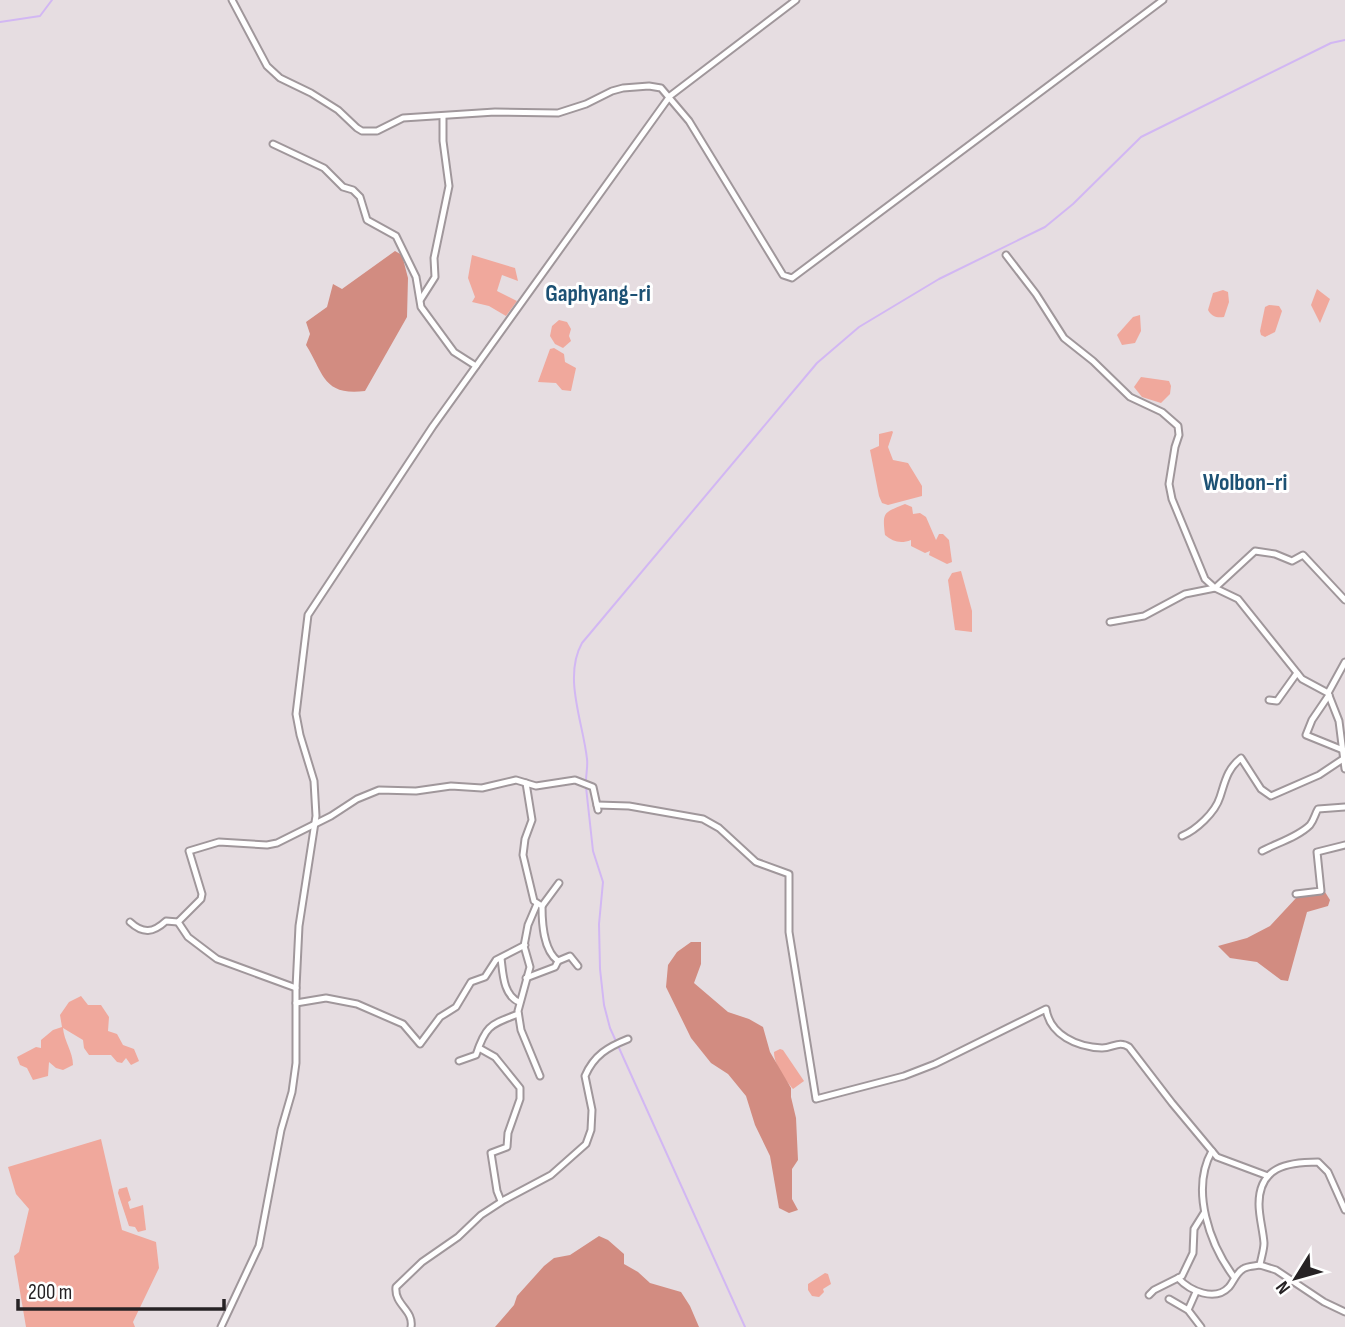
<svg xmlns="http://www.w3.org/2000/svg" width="1345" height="1327" font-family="'Sofia Sans Condensed',sans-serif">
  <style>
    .green { fill: #f0a89c }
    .forest { fill: #d28c81 }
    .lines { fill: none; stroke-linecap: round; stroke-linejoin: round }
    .stream { stroke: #d2b7f3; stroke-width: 2 }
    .street-casing { stroke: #a0979b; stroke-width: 9 }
    .street { stroke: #fff; stroke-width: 5 }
    .labels { text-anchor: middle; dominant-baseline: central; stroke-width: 6; stroke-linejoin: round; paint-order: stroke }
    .quarter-label { font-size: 24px; font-weight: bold; fill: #1c5174; stroke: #fff }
  </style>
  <rect width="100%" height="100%" fill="#e6dde1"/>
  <g class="green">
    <path d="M472,255L515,268L518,281L502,275L497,291L517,301L506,316L489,306L472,302L475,297L468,278Z"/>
    <path d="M1317,289L1330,299L1320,323L1311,305Z"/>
    <path d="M1223,290L1228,292L1229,302L1224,317C1217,318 1212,317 1208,310L1213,293Z"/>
    <path d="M1269,305L1279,306L1282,311L1275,332L1265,337L1261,335L1260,331L1265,307Z"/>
    <path d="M1140,315L1141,331L1135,343L1122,345L1117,335L1133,317Z"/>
    <path d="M559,320L567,322L571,329L569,336L571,341L563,348L555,344L550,336L552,326Z"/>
    <path d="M554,348L564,354L565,362L576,368L571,391L562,390L556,383L538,382L550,349Z"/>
    <path d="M1141,377L1169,381L1171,386L1170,394L1161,403L1142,397L1134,387Z"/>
    <path d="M892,431L893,432L888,447L893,460L908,463L922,486V496L888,505L882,503L879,496L870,450L879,446V434Z"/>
    <path d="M905,504L912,507L913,514L920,513L926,517L936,540L939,534H943L949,540L952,562L947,564L929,555L930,551L925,553L911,546V540C901,544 893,542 885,535C882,511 884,513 905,504Z"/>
    <path d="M961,571L972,611V632L955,630L948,580L952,573Z"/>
    <path d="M81,996L88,1005H101L109,1017L108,1031L117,1034L123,1045L134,1049L139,1061L131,1065L126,1058L122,1063L117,1062L111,1055H89L84,1048L83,1040L63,1028C64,1041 73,1052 73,1065L63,1070L56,1068L49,1062L48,1076L33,1080L27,1068L20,1065L17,1057L36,1047L41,1048V1040L53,1030L62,1027L60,1015L69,1002Z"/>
    <path d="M780,1049L783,1050L804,1081L793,1089C785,1080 774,1065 774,1052Z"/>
    <path d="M101,1139L122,1230L156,1242L159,1268L133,1322L135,1327H26L14,1256L19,1252L29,1209L16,1194L8,1167Z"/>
    <path d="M127,1187L131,1200L128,1202L130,1209L143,1205L146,1230L138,1232L135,1227L129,1226L118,1193L119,1189Z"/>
    <path d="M825,1273L828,1274L831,1284L823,1289L824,1292L819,1297L812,1296L808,1290V1284Z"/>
  </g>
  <g class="forest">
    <path d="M395,251L402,255L408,278L407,317L365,391C323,396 324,374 306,345L310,334L306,322L327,307L333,284L342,289Z"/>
    <path d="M1325,892L1330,900L1328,906L1307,912L1288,981L1281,980L1257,962L1230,958L1218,946L1247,938L1270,926L1297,897Z"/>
    <path d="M691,942H701V964L694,983L728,1012L749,1019L763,1027L770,1052L791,1088V1097L796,1118L798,1160L792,1169V1199L798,1210L789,1213L779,1208L770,1156L755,1125L746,1096L728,1074L711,1063L691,1038L666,987L668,965L677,952Z"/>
    <path d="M599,1236L608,1240L624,1254V1264L638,1272L650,1283L681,1292L690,1306L699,1327H495L514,1305L517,1296L544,1266L554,1258L570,1255Z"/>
  </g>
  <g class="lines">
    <g class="stream">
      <path d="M0,22L40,16L52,0"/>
      <path d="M586,781C586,774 588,766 587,759C583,722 563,677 582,643L817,363L859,327L939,279L1045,227L1073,204L1141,137L1331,43L1345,40"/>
      <path d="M586,787L593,851L603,882L599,924L600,969L604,1005L610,1028L745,1327"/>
    </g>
    <defs>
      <g id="street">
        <path d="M232,0L267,66L280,78L311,93L338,110L357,128L362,131H377L403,118L495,112L558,113L586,104L612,91L623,88L649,86L661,88L689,121L783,275L792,278L1163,0"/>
        <path d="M273,144L324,168L343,187L353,190L360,197L367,220L396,236L416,277L421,307L454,352L476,366"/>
        <path d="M1006,255L1036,294L1064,338L1093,361L1130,397L1162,412L1178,426L1179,435L1175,447L1169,484L1172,499L1205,579L1215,588L1255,551L1275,554L1292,561L1303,555L1345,600"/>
        <path d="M421,299L435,277L434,258L449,186L443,141V116"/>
        <path d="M1110,622L1144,616L1185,594L1215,588L1238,599L1302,679L1328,693"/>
        <path d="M1345,662L1328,693L1339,721L1345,769"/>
        <path d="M1329,695L1312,720L1306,735L1343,750"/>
        <path d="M1269,700L1277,701L1297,673"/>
        <path d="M526,783L532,820L525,839L523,855L534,901L542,906L559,883"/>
        <path d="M597,805L629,806L703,819L719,828L756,862L789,874V932L816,1099L904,1076L935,1064L1046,1009C1050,1035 1077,1047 1102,1048C1113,1048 1119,1040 1129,1047L1172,1103L1217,1157L1268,1176"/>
        <path d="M1182,836C1196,830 1215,813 1220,797C1225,782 1227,769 1241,758L1261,789L1271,796L1319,775L1343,759"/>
        <path d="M1262,851C1277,843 1298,837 1310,825C1314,820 1315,814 1318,809L1345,807"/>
        <path d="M1296,894L1321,891L1317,852L1345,845"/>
        <path d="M537,904L528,925L524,946L530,967L518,1011L521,1030L540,1076"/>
        <path d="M542,906C542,923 543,950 558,961L570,956L578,966"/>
        <path d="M130,922C143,934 153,933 166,921L178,922L201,899L202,894L189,851L219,842L267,845L277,843L331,816L357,799L379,790L416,791L451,786L482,788L516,780L536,786L575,780L593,787L598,810"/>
        <path d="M178,922L188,937L217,959L296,988"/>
        <path d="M501,958C503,973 503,995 519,1002"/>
        <path d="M526,978L555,967L558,961"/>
        <path d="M296,1003L326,998L357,1004L403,1024L420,1044L440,1017L456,1007L471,982L485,977L496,960L525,945"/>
        <path d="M479,1048L495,1057L520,1088V1099L508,1133L507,1147L491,1153L497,1191L501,1201"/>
        <path d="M459,1061L476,1055C486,1025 490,1025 518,1014"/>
        <path d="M1212,1151C1190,1190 1210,1245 1234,1277"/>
        <path d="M1345,1210L1328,1172L1318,1162C1287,1162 1259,1167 1259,1204C1259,1217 1263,1230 1264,1243C1264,1250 1261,1258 1260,1265L1276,1270L1324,1302L1345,1312"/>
        <path d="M1178,1278C1190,1291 1215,1302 1229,1287C1234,1281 1236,1273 1243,1269C1247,1266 1255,1266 1260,1265"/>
        <path d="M1149,1295L1154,1290L1182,1276L1193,1253L1194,1229L1204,1213"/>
        <path d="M1169,1299L1188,1310L1201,1327"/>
        <path d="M1188,1310L1196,1292"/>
        <path d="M221,1327L259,1246L281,1130L292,1092L296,1063V988L299,926L316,816L314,781L300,735L296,714L308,615L433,426L670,96L796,0"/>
        <path d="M411,1327C414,1310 394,1305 396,1287L422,1262L458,1237L481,1215L504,1200L551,1175L586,1144L591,1130L592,1110L585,1076C594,1055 608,1047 628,1039"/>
      </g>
    </defs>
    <use href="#street" class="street-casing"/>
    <use href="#street" class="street"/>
  </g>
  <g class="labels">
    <g class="quarter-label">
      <text x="598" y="293">Gaphyang-ri</text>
      <text x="1245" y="482">Wolbon-ri</text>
    </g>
  </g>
  <g transform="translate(1296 1278) rotate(233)" stroke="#ffffff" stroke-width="5" paint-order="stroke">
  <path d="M0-5L12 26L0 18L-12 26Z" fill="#262224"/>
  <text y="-10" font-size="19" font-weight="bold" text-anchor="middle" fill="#262224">N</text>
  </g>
  <path d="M18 1299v10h206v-10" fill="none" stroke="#262224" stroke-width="3.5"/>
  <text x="28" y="1299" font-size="21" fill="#262224" stroke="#ffffff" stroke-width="5" paint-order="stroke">200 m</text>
</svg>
